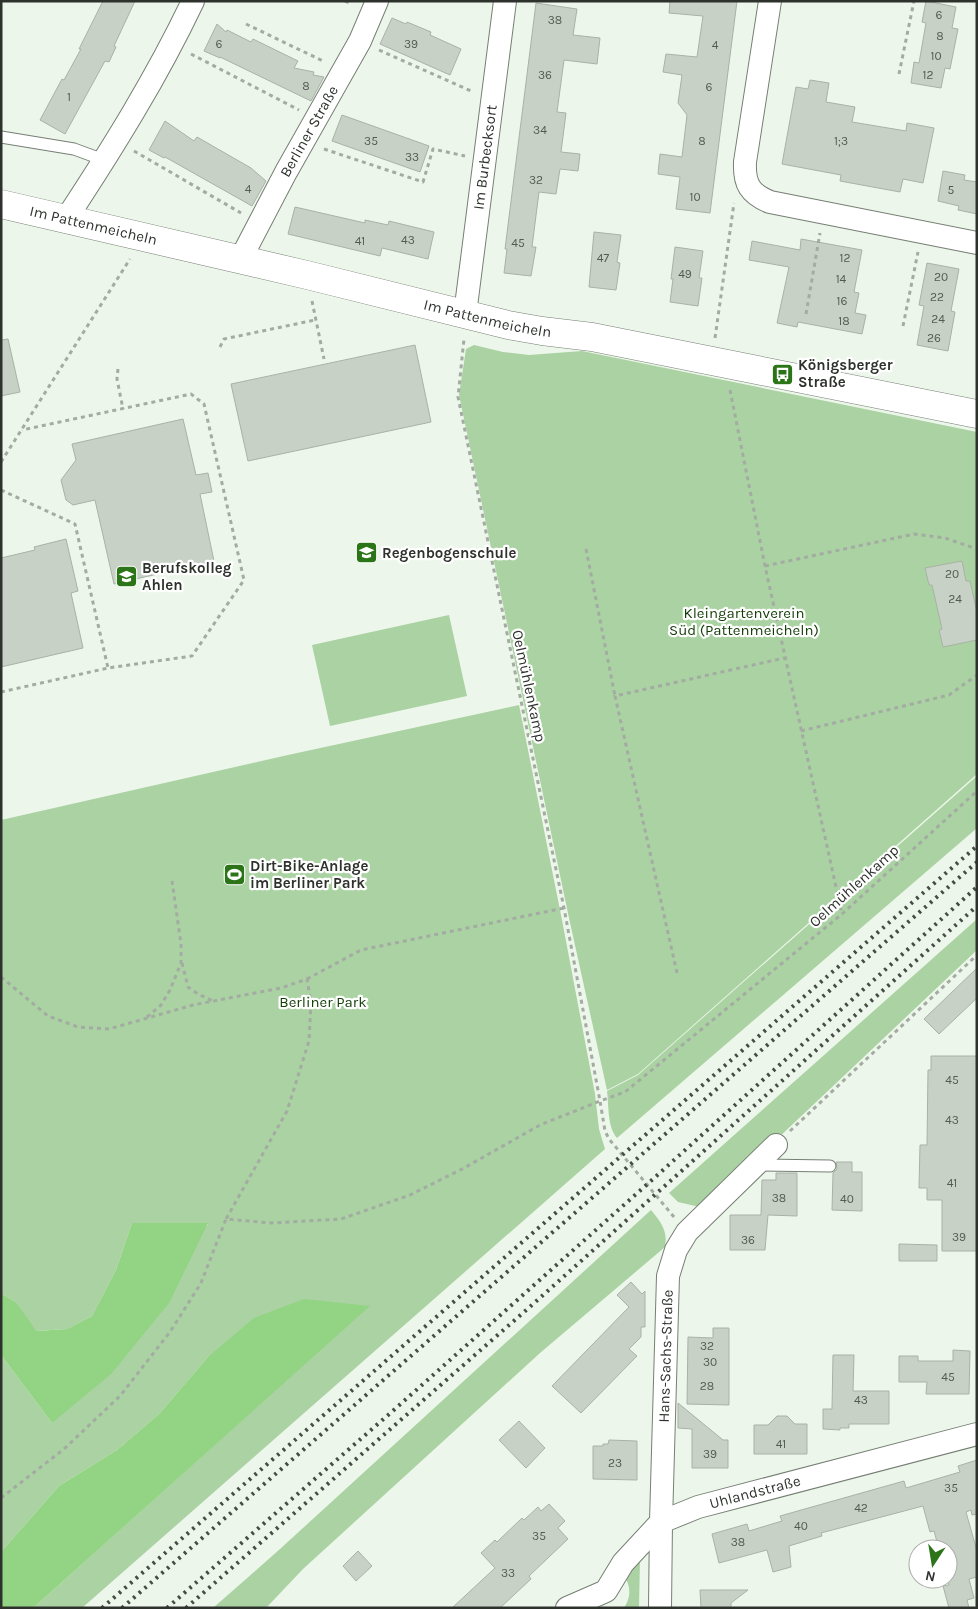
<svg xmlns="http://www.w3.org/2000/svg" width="978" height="1609" font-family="Karla,sans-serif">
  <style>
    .green { fill: #aad2a2 }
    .water { fill: #92d483 }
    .building { fill: #c8d1c6; stroke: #a9b2a7 }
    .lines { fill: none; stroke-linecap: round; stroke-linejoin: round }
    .service-casing { stroke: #767f74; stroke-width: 13 }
    .minor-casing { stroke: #767f74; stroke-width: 24 }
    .tertiary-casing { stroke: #767f74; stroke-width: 29 }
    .path { stroke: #a4aba2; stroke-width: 3; stroke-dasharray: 4 4; stroke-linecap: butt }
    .service { stroke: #fff; stroke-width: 11 }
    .minor { stroke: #fff; stroke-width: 22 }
    .tertiary { stroke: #fff; stroke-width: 28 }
    .rail { stroke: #464b45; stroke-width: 4; stroke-dasharray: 2.5 5; stroke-linecap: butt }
    .labels { text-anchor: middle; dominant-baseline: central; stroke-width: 4.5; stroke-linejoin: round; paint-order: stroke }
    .number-label { font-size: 12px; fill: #545a53 }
    .street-label { font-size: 15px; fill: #2e322d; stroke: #fff }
    .poi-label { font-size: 15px; font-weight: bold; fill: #2e322d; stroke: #fff; text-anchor: start }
    .park-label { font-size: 15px; fill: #123d06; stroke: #fff }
  </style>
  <rect width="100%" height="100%" fill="#edf6ea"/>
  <g class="green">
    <path d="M474,345L503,352L529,355L582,351L977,432V774L638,1074L607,1090L569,918L459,395L466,349Z"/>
    <path d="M449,615L467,696L330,726L312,645Z"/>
    <path d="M519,705L562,920L595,1094L599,1129L605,1149L82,1608H33L369,1306L208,1357L159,1414L117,1450L59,1486L1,1552V1355L52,1423L208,1224L132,1223L116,1270L92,1316L67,1329L35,1331L17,1303L1,1293V820L288,755Z"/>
    <path d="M977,776V828L617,1138C607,1126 609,1106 607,1091L638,1075Z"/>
    <path d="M977,919V950L704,1208L678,1202L669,1193Z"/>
    <path d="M651,1210C661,1222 668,1231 665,1247L540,1353L303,1569L266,1608H213L280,1549Z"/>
    <path d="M640,1559L639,1608H624C631,1597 631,1588 625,1577Z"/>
  </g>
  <g class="water">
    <path d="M132,1223H208L169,1303L111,1374L52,1423L1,1355V1293L17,1303L36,1331L67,1329L92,1316L116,1270Z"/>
    <path d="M304,1299L370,1306L33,1608H1V1552L59,1486L117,1450L159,1414L208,1357L254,1318Z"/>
  </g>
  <g class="building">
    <path d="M103,1H135L114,46L116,47L109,62L105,61L65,134L40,120L62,79L64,80L81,49H79Z"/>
    <path d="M670,1H737L710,213L676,209L680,177L658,174L660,154L682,157L687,115L678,103L682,75L663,72L666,54L697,57L703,16L669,13Z"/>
    <path d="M926,1L956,7L952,28L958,29L950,69L945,68L941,88L911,83L914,62L919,63L926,23L922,22Z"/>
    <path d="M536,3L577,9L573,35L600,38L597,64L564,60L557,112L566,113L561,152L580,154L578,171L560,169L556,194L539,192L532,247H536L531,276L504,273L507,249H505Z"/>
    <path d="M392,18L406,24L407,22L431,32L430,35L461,49L450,75L380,44Z"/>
    <path d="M217,24L226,32L227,30L251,42L253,39L298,61L294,68L314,72L313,75L324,77L311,101L220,57V58L204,51Z"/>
    <path d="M810,80L829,83L826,102L855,107L852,122L906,131L907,123L934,128L923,183L903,179L900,192L840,181L841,175L782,164L796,87L808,89Z"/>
    <path d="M342,115L429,146L420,172L332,141Z"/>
    <path d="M165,121L194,141L197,137L251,168L266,181L252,206L165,157L164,158L149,150Z"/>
    <path d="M943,171L965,175L964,180L977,182V214L958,210L959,206L938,201Z"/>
    <path d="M295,207L365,223V220L388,225L389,221L434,232L428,259L382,248L380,256L288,234Z"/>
    <path d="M594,232L621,235L617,262L620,263L616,290L589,287Z"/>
    <path d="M801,239L862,250L854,292L859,293L855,313L866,315L862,334L798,322L797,327L777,323L789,267L749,260L752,241L800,250Z"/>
    <path d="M675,247L703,251L699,278H702L698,306L670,302L673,279H671Z"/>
    <path d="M927,263L959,269L951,311L955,312L948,351L917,345L924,306L919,305Z"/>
    <path d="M8,339L20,392L1,396V340Z"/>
    <path d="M415,345L431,422L248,461L231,384Z"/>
    <path d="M183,419L196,475L208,473L212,492L200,494L214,561L114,584L95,500L73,505L66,500L61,480L76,460L72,444Z"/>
    <path d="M66,539L78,591L71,593L83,648L1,667V558L35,550L34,547Z"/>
    <path d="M962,561L966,581H970L977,612V640L943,647L939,630L942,629L932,585H929L925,568Z"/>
    <path d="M977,968V998L939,1034L924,1019Z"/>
    <path d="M931,1056H977V1251H942V1200H927V1188H919L920,1145H927L928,1070H931Z"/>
    <path d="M836,1162H852V1172H862V1211L832,1210L833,1173L837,1169Z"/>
    <path d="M776,1173H797V1216L768,1215L765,1250H730V1215H761L762,1180H776Z"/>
    <path d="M899,1244L937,1245V1261H899Z"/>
    <path d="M631,1282L642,1294L645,1291V1327H641V1337L629,1349L637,1356L581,1413L552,1386L629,1307L617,1295Z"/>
    <path d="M713,1328H729V1405L687,1404L688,1337L713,1338Z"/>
    <path d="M953,1350L970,1351L969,1394H926L927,1382H899V1356H918V1361H953Z"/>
    <path d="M833,1355H854L853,1391H889V1424H849V1428H840V1430L823,1429V1409H832Z"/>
    <path d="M678,1403L723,1440H728V1468H692V1429L678,1428Z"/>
    <path d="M777,1416H787L795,1424H807V1454H754V1425H768Z"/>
    <path d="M519,1421L545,1448L526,1468L499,1440Z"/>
    <path d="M609,1440L637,1441V1480L593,1479V1446H603V1444H608Z"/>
    <path d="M977,1460V1514L972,1515L971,1510L966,1512L977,1551V1577L969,1579L974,1598L967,1600L969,1608H949L943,1586L949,1585L948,1579V1549H939L934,1531L930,1532L923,1506L821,1533L822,1536L789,1546L791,1567L773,1572L767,1550L719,1563L712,1534L747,1524L749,1531L782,1521L780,1516L904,1481L906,1488L960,1472L958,1466Z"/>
    <path d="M549,1504L565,1521L558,1528L568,1539L529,1576L531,1579L500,1608H452L495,1568L481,1553L495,1540L497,1542L522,1518L524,1520L538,1507L541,1511Z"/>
    <path d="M358,1551L372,1566L356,1581L343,1566Z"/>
    <path d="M700,1590H748L731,1603V1608H701Z"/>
  </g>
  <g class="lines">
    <defs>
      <g id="service">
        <path d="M1,137L74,149L104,160"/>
        <path d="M757,1165L830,1166"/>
      </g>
      <g id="minor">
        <path d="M770,1L745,162C744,184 750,194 770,202L977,243"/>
        <path d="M66,219C112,149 157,77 193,1"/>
        <path id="s1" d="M240,260L286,172L360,41L377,1"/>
        <path id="s2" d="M465,314L505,1"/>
        <path id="s3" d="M567,1608L606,1591L623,1563L661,1522L698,1507L977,1434"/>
        <path id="s4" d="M660,1608L661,1522L668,1276L676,1250L687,1232L776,1145"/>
      </g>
      <g id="tertiary">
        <path id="s5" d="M1,204L307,275L508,325L542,331L592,337L977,414"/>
      </g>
    </defs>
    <use href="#service" class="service-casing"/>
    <use href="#minor" class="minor-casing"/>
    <use href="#tertiary" class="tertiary-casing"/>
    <g class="path">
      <path d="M345,1L352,4"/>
      <path d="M246,24L325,62"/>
      <path d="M379,50L471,91"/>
      <path d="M191,54L299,110"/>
      <path d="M899,74L914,1"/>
      <path d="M324,149L423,182L433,149L465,156"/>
      <path d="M134,151L241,213"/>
      <path d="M312,301L324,359"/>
      <path d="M806,314L820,233"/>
      <path d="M903,326L918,252"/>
      <path d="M715,338L734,203"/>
      <path d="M220,347L224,339L315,320"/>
      <path d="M118,369L117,379L123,409"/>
      <path d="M730,390L765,566L842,914"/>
      <path d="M1,462L130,259"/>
      <path d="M1,490L75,524L108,668"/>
      <path d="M586,549L615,696"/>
      <path d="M765,566L914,534L945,538L977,549"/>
      <path d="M1,692L108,668L192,656L244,580L204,404L191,394L22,430"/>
      <path d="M801,731L949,695L977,675"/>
      <path d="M182,963L188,987L198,994L213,1001"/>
      <path d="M677,973L615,696L784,658"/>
      <path d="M1,977L48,1016L78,1027L109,1029L193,1005L281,988L307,979L311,1003L309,1041L287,1111L226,1219L271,1223L341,1219L410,1195L464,1168L540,1125L600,1101L564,908L458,397L464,339H465"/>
      <path d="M307,979L361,950L564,908"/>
      <path d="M147,1017L161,1005L170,990L181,963V944L172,881"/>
      <path d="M790,1131L977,955"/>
      <path d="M674,1217L609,1139L605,1131L600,1101L625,1092L842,914L977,791"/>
      <path d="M1,1498L64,1449L120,1396L170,1332L201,1283L226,1219"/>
    </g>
    <use href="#service" class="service"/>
    <use href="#minor" class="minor"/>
    <use href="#tertiary" class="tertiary"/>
    <g class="rail">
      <path d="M102,1608L977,846"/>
      <path d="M122,1608L977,862"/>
      <path d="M167,1608L395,1409L653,1179L977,887"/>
      <path d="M186,1608L532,1305L977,906"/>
    </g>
  </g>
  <defs>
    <symbol id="bus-square" viewBox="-11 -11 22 22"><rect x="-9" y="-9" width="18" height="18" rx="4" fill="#2b7417" stroke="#fff"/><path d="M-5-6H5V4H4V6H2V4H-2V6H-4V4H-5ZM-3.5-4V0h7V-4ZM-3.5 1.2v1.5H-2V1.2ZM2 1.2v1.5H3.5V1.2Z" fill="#fff"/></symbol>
    <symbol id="school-square" viewBox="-11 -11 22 22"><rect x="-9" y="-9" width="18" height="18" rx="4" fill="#2b7417" stroke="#fff"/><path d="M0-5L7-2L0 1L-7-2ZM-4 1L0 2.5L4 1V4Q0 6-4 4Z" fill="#fff"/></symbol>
    <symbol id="stadium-square" viewBox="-11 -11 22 22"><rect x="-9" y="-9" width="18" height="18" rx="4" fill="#2b7417" stroke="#fff"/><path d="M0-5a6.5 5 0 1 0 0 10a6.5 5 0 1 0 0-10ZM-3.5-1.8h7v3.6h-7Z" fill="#fff"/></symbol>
  </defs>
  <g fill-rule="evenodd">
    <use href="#bus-square" x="770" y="362" width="25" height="25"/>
    <use href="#school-square" x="354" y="540" width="25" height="25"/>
    <use href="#school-square" x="114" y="564" width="25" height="25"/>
    <use href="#stadium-square" x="222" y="862" width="25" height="25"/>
  </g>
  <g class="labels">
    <g class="number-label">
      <text x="939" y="15">6</text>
      <text x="555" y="20">38</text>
      <text x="940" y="36">8</text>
      <text x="219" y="44">6</text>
      <text x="411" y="44">39</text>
      <text x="715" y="45">4</text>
      <text x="936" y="56">10</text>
      <text x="545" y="75">36</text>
      <text x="928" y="75">12</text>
      <text x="306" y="86">8</text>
      <text x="709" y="87">6</text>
      <text x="69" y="97">1</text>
      <text x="540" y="130">34</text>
      <text x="371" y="141">35</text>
      <text x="702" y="141">8</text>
      <text x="841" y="141">1;3</text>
      <text x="412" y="157">33</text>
      <text x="536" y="180">32</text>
      <text x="248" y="189">4</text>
      <text x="951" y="190">5</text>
      <text x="695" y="197">10</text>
      <text x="408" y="240">43</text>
      <text x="360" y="241">41</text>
      <text x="518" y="243">45</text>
      <text x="603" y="258">47</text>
      <text x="845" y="258">12</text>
      <text x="685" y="274">49</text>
      <text x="941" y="277">20</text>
      <text x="841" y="279">14</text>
      <text x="937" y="297">22</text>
      <text x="842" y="301">16</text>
      <text x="938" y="319">24</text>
      <text x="844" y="321">18</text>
      <text x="934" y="338">26</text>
      <text x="952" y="574">20</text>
      <text x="955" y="599">24</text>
      <text x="952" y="1080">45</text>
      <text x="952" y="1120">43</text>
      <text x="952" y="1183">41</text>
      <text x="779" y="1198">38</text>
      <text x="847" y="1199">40</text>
      <text x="959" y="1237">39</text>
      <text x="748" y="1240">36</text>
      <text x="707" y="1346">32</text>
      <text x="710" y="1362">30</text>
      <text x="948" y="1377">45</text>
      <text x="707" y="1386">28</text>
      <text x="861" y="1400">43</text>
      <text x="781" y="1444">41</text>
      <text x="710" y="1454">39</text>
      <text x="615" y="1463">23</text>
      <text x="951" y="1488">35</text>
      <text x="861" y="1508">42</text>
      <text x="801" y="1526">40</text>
      <text x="539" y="1536">35</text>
      <text x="738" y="1542">38</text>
      <text x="508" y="1573">33</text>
    </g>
    <g class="street-label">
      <text stroke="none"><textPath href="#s1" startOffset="146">Berliner Straße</textPath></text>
      <text stroke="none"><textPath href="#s2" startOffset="158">Im Burbecksort</textPath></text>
      <text stroke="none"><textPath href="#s5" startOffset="95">Im Pattenmeicheln</textPath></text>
      <text stroke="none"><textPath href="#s5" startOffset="500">Im Pattenmeicheln</textPath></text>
      <text transform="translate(529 686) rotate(78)">Oelmühlenkamp</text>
      <text transform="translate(854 886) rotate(-42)">Oelmühlenkamp</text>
      <text stroke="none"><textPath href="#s4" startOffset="252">Hans-Sachs-Straße</textPath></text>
      <text stroke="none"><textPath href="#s3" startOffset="230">Uhlandstraße</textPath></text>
    </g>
    <g class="poi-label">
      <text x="798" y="365">Königsberger<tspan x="798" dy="17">Straße</tspan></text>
      <text x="382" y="553">Regenbogenschule</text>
      <text x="142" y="568">Berufskolleg<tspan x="142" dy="17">Ahlen</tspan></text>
      <text x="250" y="866">Dirt-Bike-Anlage<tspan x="250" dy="17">im Berliner Park</tspan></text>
    </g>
    <g class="park-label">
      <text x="744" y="613">Kleingartenverein<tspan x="744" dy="17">Süd (Pattenmeicheln)</tspan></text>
      <text x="323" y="1002">Berliner Park</text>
    </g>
  </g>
  <rect width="978" height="1609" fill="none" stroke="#2e322d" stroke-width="5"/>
  <g transform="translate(933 1564) rotate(192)"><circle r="24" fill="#ffffff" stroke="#abadab"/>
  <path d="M0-4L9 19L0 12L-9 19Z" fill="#2b7417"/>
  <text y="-8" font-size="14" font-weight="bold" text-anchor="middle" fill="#2e322d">N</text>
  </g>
</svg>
